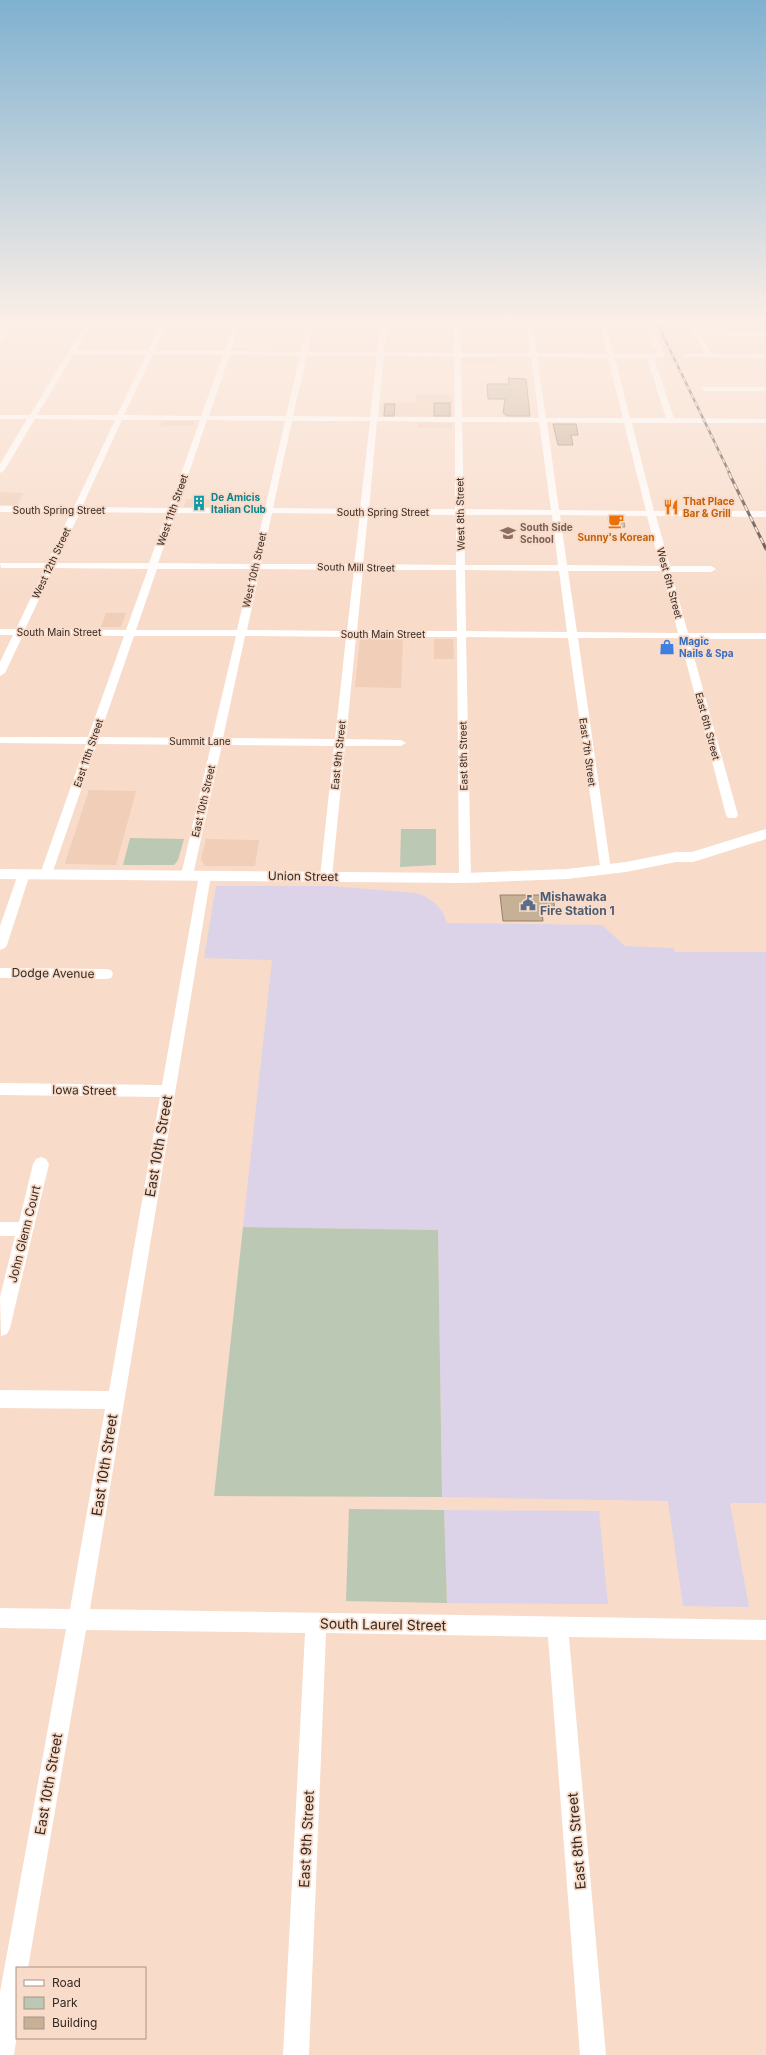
<svg xmlns="http://www.w3.org/2000/svg" width="766" height="2055" font-family="Inter,sans-serif">
  <style>
    .built { fill: #f0ceb7 }
    .industrial { fill: #dcd3e8 }
    .green { fill: #bbc8b4 }
    .building { fill: #c6b096; stroke: #95826c }
    .lines { fill: none; stroke-linecap: round; stroke-linejoin: round }
    .minor { fill: #fff; fill-rule: evenodd }
    .major { fill: #fff; fill-rule: evenodd }
    .rail-far1-casing { stroke: #483c34; stroke-width: 2.5 }
    .rail-casing { stroke: #483c34; stroke-width: 3 }
    .rail-far1 { stroke: #f8dbc9; stroke-width: 1.5; stroke-dasharray: 4.5; stroke-linecap: butt }
    .rail { stroke: #f8dbc9; stroke-width: 2; stroke-dasharray: 6; stroke-linecap: butt }
    .labels { text-anchor: middle; dominant-baseline: central; stroke-width: 3.5; stroke-linejoin: round; paint-order: stroke }
    .far-culture-label { font-size: 10px; font-weight: bold; fill: #0d838f; stroke: #f8dbc9; text-anchor: start }
    .far-food-label { font-size: 10px; font-weight: bold; fill: #c56008; stroke: #f8dbc9; text-anchor: start }
    .far-street-label { font-size: 10px; fill: #342923; stroke: #f8dbc9 }
    .far-education-label { font-size: 10px; font-weight: bold; fill: #785e54; stroke: #f8dbc9; text-anchor: start }
    .far-shop-label { font-size: 10px; font-weight: bold; fill: #366cbe; stroke: #f8dbc9; text-anchor: start }
    .street-label { font-size: 12px; fill: #342923; stroke: #f8dbc9 }
    .service-label { font-size: 12px; font-weight: bold; fill: #4e5e75; stroke: #f8dbc9; text-anchor: start }
    .near-street-label { font-size: 14px; fill: #342923; stroke: #f8dbc9 }
  </style>
  <rect width="100%" height="100%" fill="#f8dbc9"/>
  <g class="built">
    <path d="M464,356L494,357L496,365H464Z"/>
    <path d="M416,394H452V417L381,416L383,402L415,403Z"/>
    <path d="M162,421H194L193,426H160Z"/>
    <rect x="418" y="423" width="34" height="5"/>
    <path d="M0,492L24,493L17,505H0Z"/>
    <path d="M186,499H221L219,507H184Z"/>
    <path d="M106,613H126L121,627H101Z"/>
    <path d="M360,638L403,639L401,688L355,687Z"/>
    <path d="M434,639H453L454,659H434Z"/>
    <path d="M89,790L136,791L116,865L67,864L65,863Z"/>
    <path d="M206,839L259,840L255,866H205L201,859Z"/>
  </g>
  <g class="industrial">
    <path d="M216,886H330L415,893L424,896L436,904L443,913L447,923L602,925L625,946L673,948L675,952H766V1503H730L749,1607L683,1606L668,1501L442,1497L438,1230L243,1227L272,960L204,958Z"/>
    <path d="M444,1510L599,1511L608,1604L447,1603Z"/>
  </g>
  <g class="green">
    <path d="M401,829H436V865L400,867Z"/>
    <path d="M130,838L184,839L178,860L174,865H123Z"/>
    <path d="M243,1227L438,1230L442,1497L214,1496Z"/>
    <path d="M349,1509L444,1510L447,1603L346,1601Z"/>
  </g>
  <g class="building">
    <path d="M508,378L526,379L530,416H507L503,413L505,399H488L487,384H509Z"/>
    <rect x="434" y="403" width="16" height="13"/>
    <path d="M385,404H395L394,416H384Z"/>
    <path d="M553,424H576L578,435H571L573,445H558Z"/>
    <path d="M623,517L625,527H610L608,518Z"/>
    <path d="M500,895H553L555,912H542L543,921H503Z"/>
  </g>
  <g class="lines">
    <g class="minor">
      <path d="M12,321H18L0,342V336Z"/>
      <path d="M87,321H93L76,350H148L162,321H168L155,351H224L235,321H241L231,351L301,352L308,321H314L308,352H377L381,321H387L384,352L454,353V321H460L461,353H530L526,321H532L537,353L607,354L599,321H605L614,354H658L643,321H649L665,356L654,358L674,418L766,419V423H632L654,511H766V517L656,516L670,566H711L716,569L711,572H671L688,633H766V639H689L738,815L736,818H728L726,815L680,638H578L611,870L609,873H601L568,638L466,637L471,878L469,881H461L459,878L457,637H356L346,739L401,740L406,743L401,746H345L332,877L330,880H322L320,877L334,746L222,745L193,875L191,878H183L181,875L211,745L97,744L52,874L50,877H42L40,874L86,744L0,743V737H88L124,636L23,635L5,673L0,676V662L13,635H0V629H16L45,568H1L0,563H47L71,512H0V506L74,507L115,420L35,419L4,471L0,473V464L27,419H0V415H30ZM74,354L146,355L117,415H37ZM153,355H223L201,416L124,415ZM230,355L300,356L286,416H209ZM307,356H377L370,417L293,416ZM384,356L454,357L455,417H378ZM461,357H531L539,418L462,417ZM537,357L608,358L623,418H546ZM615,358H647L666,418H630ZM122,420H200L169,508L82,507ZM207,420L285,421L265,508H177ZM292,421H370L360,509L273,508ZM377,421L455,422V509H369ZM462,422H539L551,510L464,509ZM547,422L624,423L646,511L559,510ZM80,512L167,513L149,563H56ZM176,513H264L252,564L158,563ZM272,513L360,514L354,564H261ZM368,514L456,515V565L363,564ZM464,515H552L558,565H465ZM560,515L647,516L660,566L567,565ZM54,568L148,569L126,630L25,629ZM157,569H251L237,630H136ZM260,569L354,570L347,631L247,630ZM363,570H456L457,631H357ZM465,570L559,571L567,632L466,631ZM568,571H662L678,633L577,632ZM134,636H236L212,738L99,737ZM245,636L346,637L335,739L223,738Z"/>
      <path d="M688,321H694L699,331L766,332V336L702,335L711,354H766V358L685,357L684,356L687,354H705Z"/>
      <path d="M702,387H766V391H705L701,389Z"/>
      <path d="M24,870L28,871L30,874L7,945L5,948L0,950V926L18,874L20,871Z"/>
      <path d="M205,871L209,872L211,875L90,1609L766,1620V1640L569,1637L606,2055H580L548,1637L326,1633L309,2055H283L305,1633L86,1630L28,1968H17V2035L14,2055H0V1992L66,1629L0,1628V1608L70,1609L105,1409L0,1408V1390L109,1391L160,1097L0,1095V1083L162,1085L199,875L201,872Z"/>
      <path d="M0,968L106,969L111,970L113,974L111,978L106,979L0,978Z"/>
      <path d="M41,1157L46,1159L49,1164L10,1328L7,1334L1,1336L0,1297L15,1236H0V1222H19L33,1164L36,1159Z"/>
    </g>
    <path class="major" d="M766,829V839L693,862H676L626,872L567,879L465,883L0,879V869L465,873L567,869L626,862L676,852H692Z"/>
    <defs>
      <path id="rail-far1" d="M656,321L730,474"/>
      <path id="rail" d="M729,473L766,549"/>
    </defs>
    <use href="#rail-far1" class="rail-far1-casing"/>
    <use href="#rail" class="rail-casing"/>
    <use href="#rail-far1" class="rail-far1"/>
    <use href="#rail" class="rail"/>
  </g>
  <linearGradient id="sky" x2="0" y2="1"><stop stop-color="#7fb1d0"/><stop offset="0.53" stop-color="#fcefe7"/><stop offset="1" stop-color="#fcefe7" stop-opacity="0"/></linearGradient>
  <rect width="766" height="608" fill="url(#sky)"/>
  <defs>
    <symbol id="building-bare" viewBox="-9 -9 18 18"><path d="M-4-6H4V6H1V3H-1V6H-4ZM-2.5-4.3h1.7v1.8h-1.7ZM.8-4.3h1.7v1.8H.8ZM-2.5-1h1.7V.8h-1.7ZM.8-1h1.7V.8H.8Z" fill="#0f9aa8" stroke="#f8dbc9" stroke-width="2.5" paint-order="stroke"/></symbol>
    <symbol id="restaurant-bare" viewBox="-9 -9 18 18"><path d="M-5-6h1v4h1v-4h1v4h1v-4h1v5L-1.5 .5V6h-2V.5L-5-1ZM5-6V6H3V1.5H1.5Q1.5-4 5-6Z" fill="#e8710a" stroke="#f8dbc9" stroke-width="2.5" paint-order="stroke"/></symbol>
    <symbol id="cafe-bare" viewBox="-9 -9 18 18"><path d="M-5.5-4.5H6V0H3Q3 3.5 0 3.5H-2.5Q-5.5 3.5-5.5 0ZM3-3.2v2h1.7v-2ZM-6 4.5H4V6H-6Z" fill="#e8710a" stroke="#f8dbc9" stroke-width="2.5" paint-order="stroke"/></symbol>
    <symbol id="school-bare" viewBox="-9 -9 18 18"><path d="M0-5L7-2L0 1L-7-2ZM-4 1L0 2.5L4 1V4Q0 6-4 4Z" fill="#8d6e63" stroke="#f8dbc9" stroke-width="2.5" paint-order="stroke"/></symbol>
    <symbol id="shop-bare" viewBox="-9 -9 18 18"><path d="M-5-2.5h2.3a2.7 3.5 0 0 1 5.4 0H5L5.5 6h-11ZM-1.5-2.5h3a1.5 2.3 0 0 0-3 0Z" fill="#3f7fe0" stroke="#f8dbc9" stroke-width="2.5" paint-order="stroke"/></symbol>
    <symbol id="civic-bare" viewBox="-9 -9 18 18"><path d="M-.6-6.5H3V-4.5H.6V-3L4-1V1h2V6H-6V1h2V-1L-.6-3ZM-1.2 2.5V6h2.4V2.5Z" fill="#5c6f8a" stroke="#f8dbc9" stroke-width="2.5" paint-order="stroke"/></symbol>
  </defs>
  <g fill-rule="evenodd">
    <use href="#building-bare" x="188" y="492" width="22" height="22"/>
    <use href="#restaurant-bare" x="660" y="496" width="22" height="22"/>
    <use href="#cafe-bare" x="605" y="510" width="22" height="22"/>
    <use href="#school-bare" x="497" y="522" width="22" height="22"/>
    <use href="#shop-bare" x="656" y="636" width="22" height="22"/>
    <use href="#civic-bare" x="517" y="892" width="22" height="22"/>
  </g>
  <g class="labels">
    <g class="far-culture-label">
      <text x="211" y="497">De Amicis<tspan x="211" dy="12">Italian Club</tspan></text>
    </g>
    <g class="far-food-label">
      <text x="683" y="501">That Place<tspan x="683" dy="12">Bar &amp; Grill</tspan></text>
      <text x="616" y="537" text-anchor="middle">Sunny's Korean</text>
    </g>
    <g class="far-street-label">
      <text x="59" y="510">South Spring Street</text>
      <text transform="translate(172 510) rotate(-71)">West 11th Street</text>
      <text x="383" y="512">South Spring Street</text>
      <text transform="translate(460 514) rotate(-91)">West 8th Street</text>
      <text transform="translate(51 563) rotate(-65)">West 12th Street</text>
      <text transform="translate(356 567) rotate(1)">South Mill Street</text>
      <text transform="translate(254 570) rotate(-77)">West 10th Street</text>
      <text transform="translate(670 583) rotate(75)">West 6th Street</text>
      <text x="59" y="632">South Main Street</text>
      <text x="383" y="634">South Main Street</text>
      <text transform="translate(708 726) rotate(75)">East 6th Street</text>
      <text x="200" y="741">Summit Lane</text>
      <text transform="translate(588 752) rotate(82)">East 7th Street</text>
      <text transform="translate(88 753) rotate(-71)">East 11th Street</text>
      <text transform="translate(338 755) rotate(-84)">East 9th Street</text>
      <text transform="translate(463 756) rotate(-91)">East 8th Street</text>
      <text transform="translate(203 801) rotate(-77)">East 10th Street</text>
    </g>
    <g class="far-education-label">
      <text x="520" y="527">South Side<tspan x="520" dy="12">School</tspan></text>
    </g>
    <g class="far-shop-label">
      <text x="679" y="641">Magic<tspan x="679" dy="12">Nails &amp; Spa</tspan></text>
    </g>
    <g class="street-label">
      <text transform="translate(303 876) rotate(1)">Union Street</text>
      <text transform="translate(53 973) rotate(1)">Dodge Avenue</text>
      <text transform="translate(84 1090) rotate(1)">Iowa Street</text>
      <text transform="translate(24 1234) rotate(-76)">John Glenn Court</text>
    </g>
    <g class="service-label">
      <text x="540" y="896">Mishawaka<tspan x="540" dy="14">Fire Station 1</tspan></text>
    </g>
    <g class="near-street-label">
      <text transform="translate(158 1146) rotate(-80)">East 10th Street</text>
      <text transform="translate(104 1465) rotate(-81)">East 10th Street</text>
      <text transform="translate(383 1624) rotate(1)">South Laurel Street</text>
      <text transform="translate(48 1784) rotate(-80)">East 10th Street</text>
      <text transform="translate(306 1839) rotate(-87)">East 9th Street</text>
      <text transform="translate(576 1841) rotate(-95)">East 8th Street</text>
    </g>
  </g>
  <rect x="16" y="1967" width="130" height="72" fill="#f8dbc9" stroke="#aa9487"/>
  <rect x="24" y="1980" width="20" height="6" fill="#ffffff" stroke="#aa9487"/>
  <text x="52" y="1987" font-size="12" fill="#342923">Road</text>
  <rect x="24" y="1997" width="20" height="12" fill="#bbc8b4" stroke="#aa9487"/>
  <text x="52" y="2007" font-size="12" fill="#342923">Park</text>
  <rect x="24" y="2017" width="20" height="12" fill="#c6b096" stroke="#aa9487"/>
  <text x="52" y="2027" font-size="12" fill="#342923">Building</text>
</svg>
